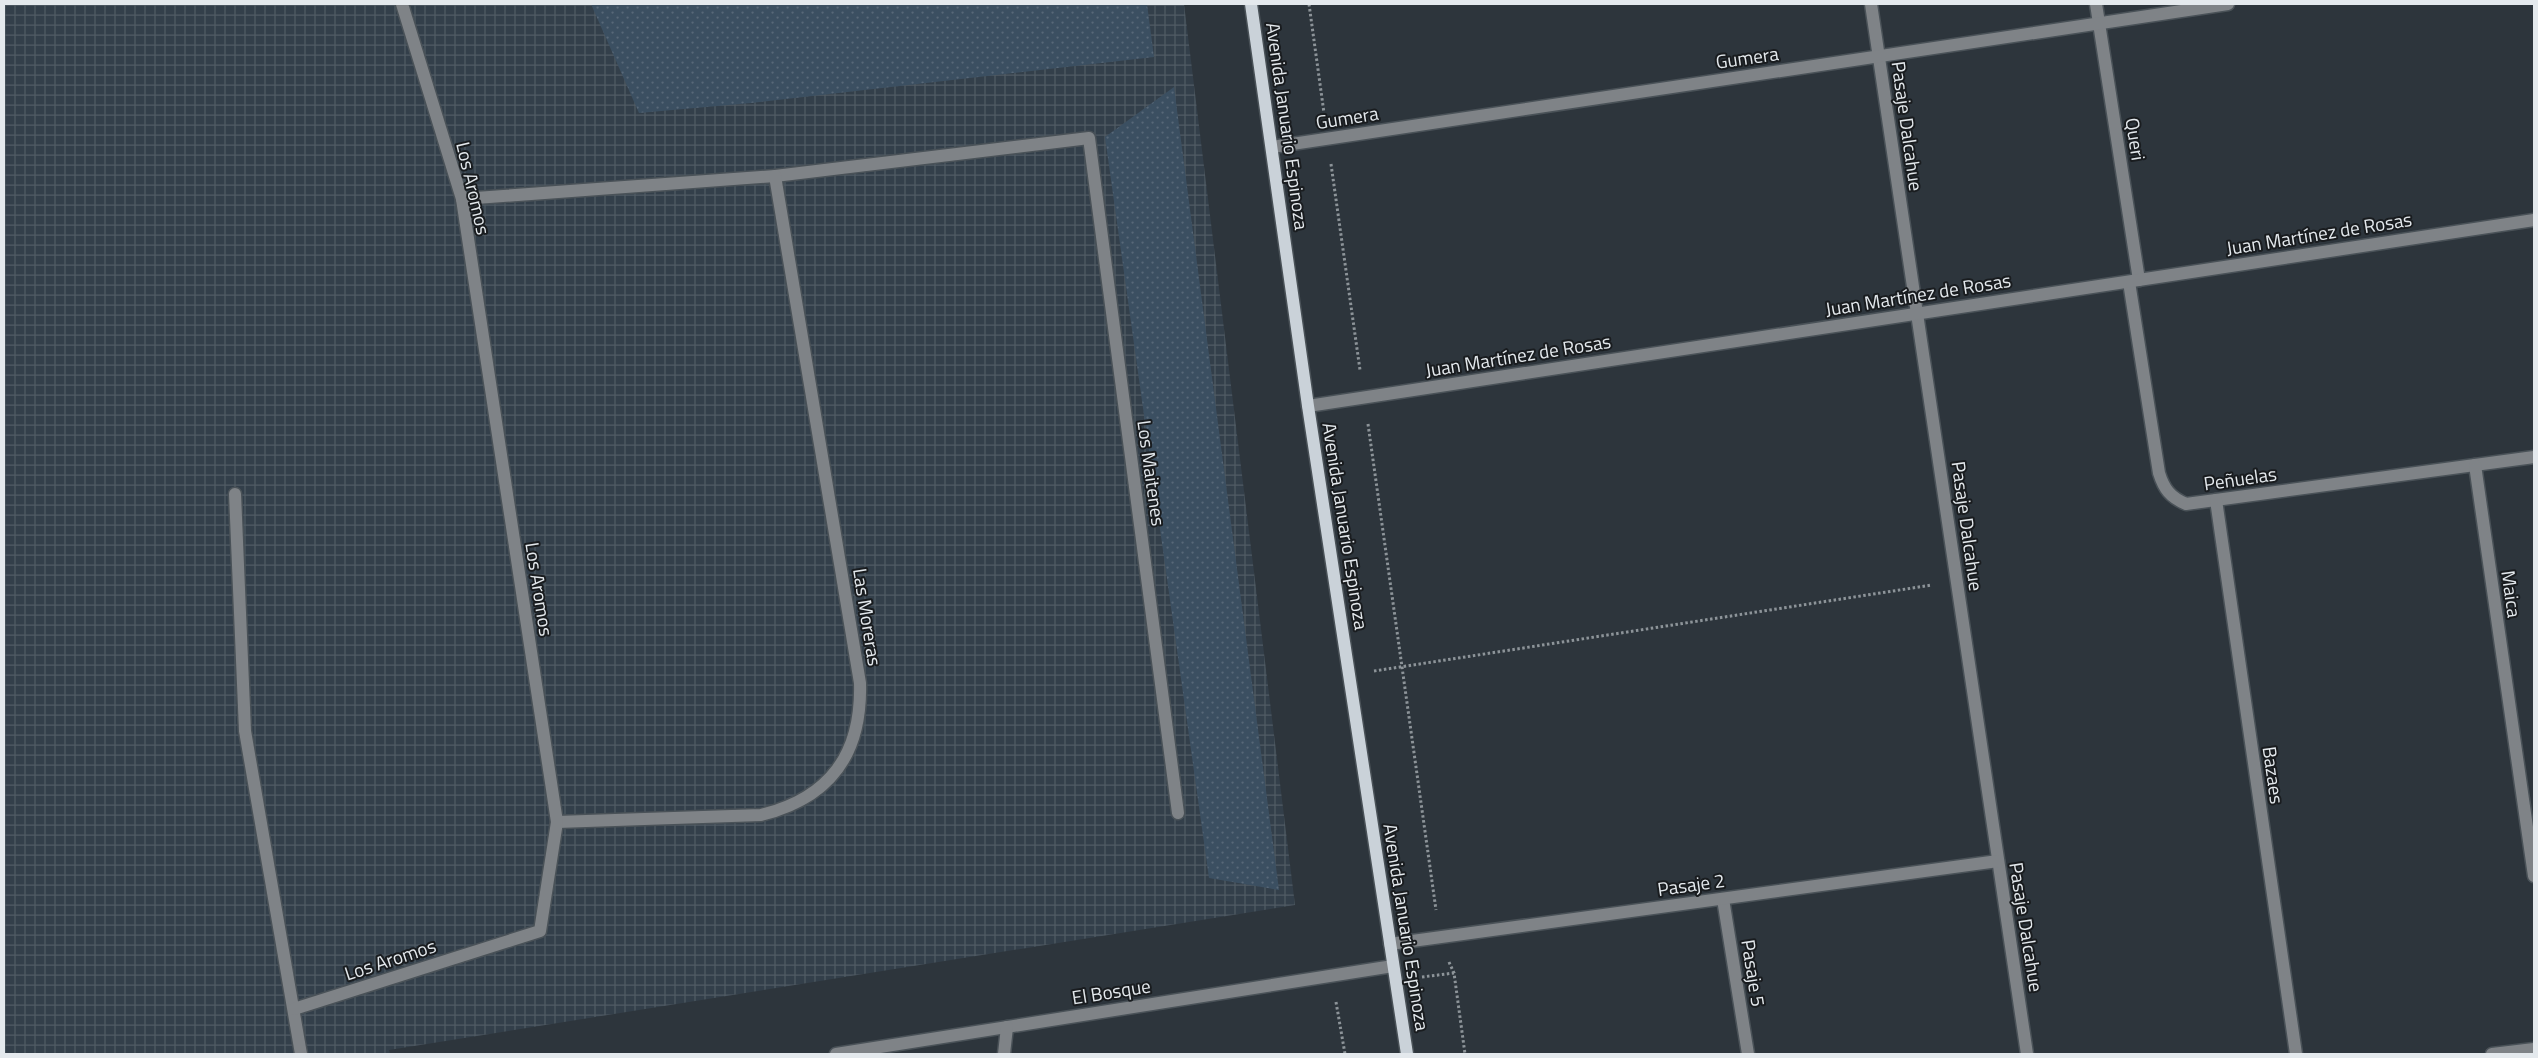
<svg xmlns="http://www.w3.org/2000/svg" width="2538" height="1058" font-family="'Titillium Web',sans-serif">
  <style>
    .industrial { fill: url(#industrial-grid) }
    .grass { fill: url(#grass-dots) }
    .lines { fill: none; stroke-linecap: round; stroke-linejoin: round }
    .minor-casing { stroke: #4a5258; stroke-width: 15 }
    .major-casing { stroke: #4a5258; stroke-width: 15 }
    .path { stroke: #8d9499; stroke-width: 3; stroke-dasharray: 2.5 2.5; stroke-linecap: butt }
    .minor { stroke: #7f8387; stroke-width: 12 }
    .major { stroke: #cad2d9; stroke-width: 12 }
    .labels { text-anchor: middle; dominant-baseline: central; stroke-width: 4; stroke-linejoin: round; paint-order: stroke }
    .street-label { font-size: 19px; fill: #e4e9ed; stroke: #191c1f }
  </style>
  <defs>
    <pattern id="industrial-grid" width="8" height="8" patternUnits="userSpaceOnUse" patternTransform="scale(1.25)"><rect width="8" height="8" fill="#333f4a"/><path d="M0 4h8M4 0v8" fill="none" stroke="#505b64"/></pattern>
    <pattern id="grass-dots" width="8" height="8" patternUnits="userSpaceOnUse" patternTransform="scale(1.25)"><rect width="8" height="8" fill="#3b4f61"/><path d="M2 2h.1M6 6h.1" fill="none" stroke="#576878" stroke-width="1.8" stroke-linecap="round"/></pattern>
  </defs>
  <rect width="100%" height="100%" fill="#2d353c"/>
  <path class="industrial" d="M4,4H1184L1295,905L389,1050L390,1054H4Z"/>
  <g class="grass">
    <path d="M591,4H1147L1154,57L751,103L639,113Z"/>
    <path d="M1174,87L1279,890L1209,878L1105,137Z"/>
  </g>
  <g class="lines">
    <defs>
      <g id="minor">
        <path d="M1871,4L2027,1054"/>
        <path d="M2096,4L2139,280"/>
        <path d="M1272,147L2228,4"/>
        <path d="M462,199L775,176L1089,138L1178,813"/>
        <path d="M2129,282L2159,473C2164,489 2170,497 2186,504L2534,457"/>
        <path d="M1308,406L2534,220"/>
        <path d="M2475,465L2534,876"/>
        <path d="M235,494L245,731L301,1054"/>
        <path d="M2216,500L2296,1054"/>
        <path d="M557,822L761,815C830,798 862,754 860,683L775,176"/>
        <path d="M1723,899L1748,1054"/>
        <path d="M1390,944L1998,861"/>
        <path d="M294,1009L540,931L557,822L462,199L402,4"/>
        <path d="M836,1054L1393,966"/>
        <path d="M1004,1054L1007,1027"/>
        <path d="M2492,1054L2534,1049"/>
      </g>
      <path id="major" d="M1251,4L1308,406L1407,1054"/>
    </defs>
    <use href="#minor" class="minor-casing"/>
    <use href="#major" class="major-casing"/>
    <g class="path">
      <path d="M1309,4L1324,113"/>
      <path d="M1331,164L1360,370"/>
      <path d="M1368,424L1436,910"/>
      <path d="M1374,671L1932,585"/>
      <path d="M1449,962L1454,973"/>
      <path d="M1422,977L1454,973L1465,1054"/>
      <path d="M1336,1002L1345,1054"/>
    </g>
    <use href="#minor" class="minor"/>
    <use href="#major" class="major"/>
  </g>
  <g class="labels">
    <g class="street-label">
      <text transform="translate(1747 57) rotate(-8)">Gumera</text>
      <text transform="translate(1347 117) rotate(-9)">Gumera</text>
      <text transform="translate(1288 126) rotate(82)">Avenida Januario Espinoza</text>
      <text transform="translate(1908 126) rotate(82)">Pasaje Dalcahue</text>
      <text transform="translate(2136 139) rotate(81)">Queri</text>
      <text transform="translate(474 188) rotate(77)">Los Aromos</text>
      <text transform="translate(2319 233) rotate(-9)">Juan Martínez de Rosas</text>
      <text transform="translate(1918 294) rotate(-9)">Juan Martínez de Rosas</text>
      <text transform="translate(1518 355) rotate(-9)">Juan Martínez de Rosas</text>
      <text transform="translate(1152 473) rotate(82)">Los Maitenes</text>
      <text transform="translate(2240 478) rotate(-8)">Peñuelas</text>
      <text transform="translate(1346 526) rotate(81)">Avenida Januario Espinoza</text>
      <text transform="translate(1968 526) rotate(82)">Pasaje Dalcahue</text>
      <text transform="translate(540 589) rotate(81)">Los Aromos</text>
      <text transform="translate(2512 594) rotate(82)">Maica</text>
      <text transform="translate(868 617) rotate(81)">Las Moreras</text>
      <text transform="translate(2274 775) rotate(82)">Bazaes</text>
      <text transform="translate(1691 884) rotate(-8)">Pasaje 2</text>
      <text transform="translate(1407 927) rotate(81)">Avenida Januario Espinoza</text>
      <text transform="translate(2027 927) rotate(81)">Pasaje Dalcahue</text>
      <text transform="translate(390 959) rotate(-18)">Los Aromos</text>
      <text transform="translate(1754 973) rotate(81)">Pasaje 5</text>
      <text transform="translate(1111 991) rotate(-9)">El Bosque</text>
    </g>
  </g>
  <rect width="2538" height="1058" fill="none" stroke="#e4e9ed" stroke-width="10"/>
</svg>
